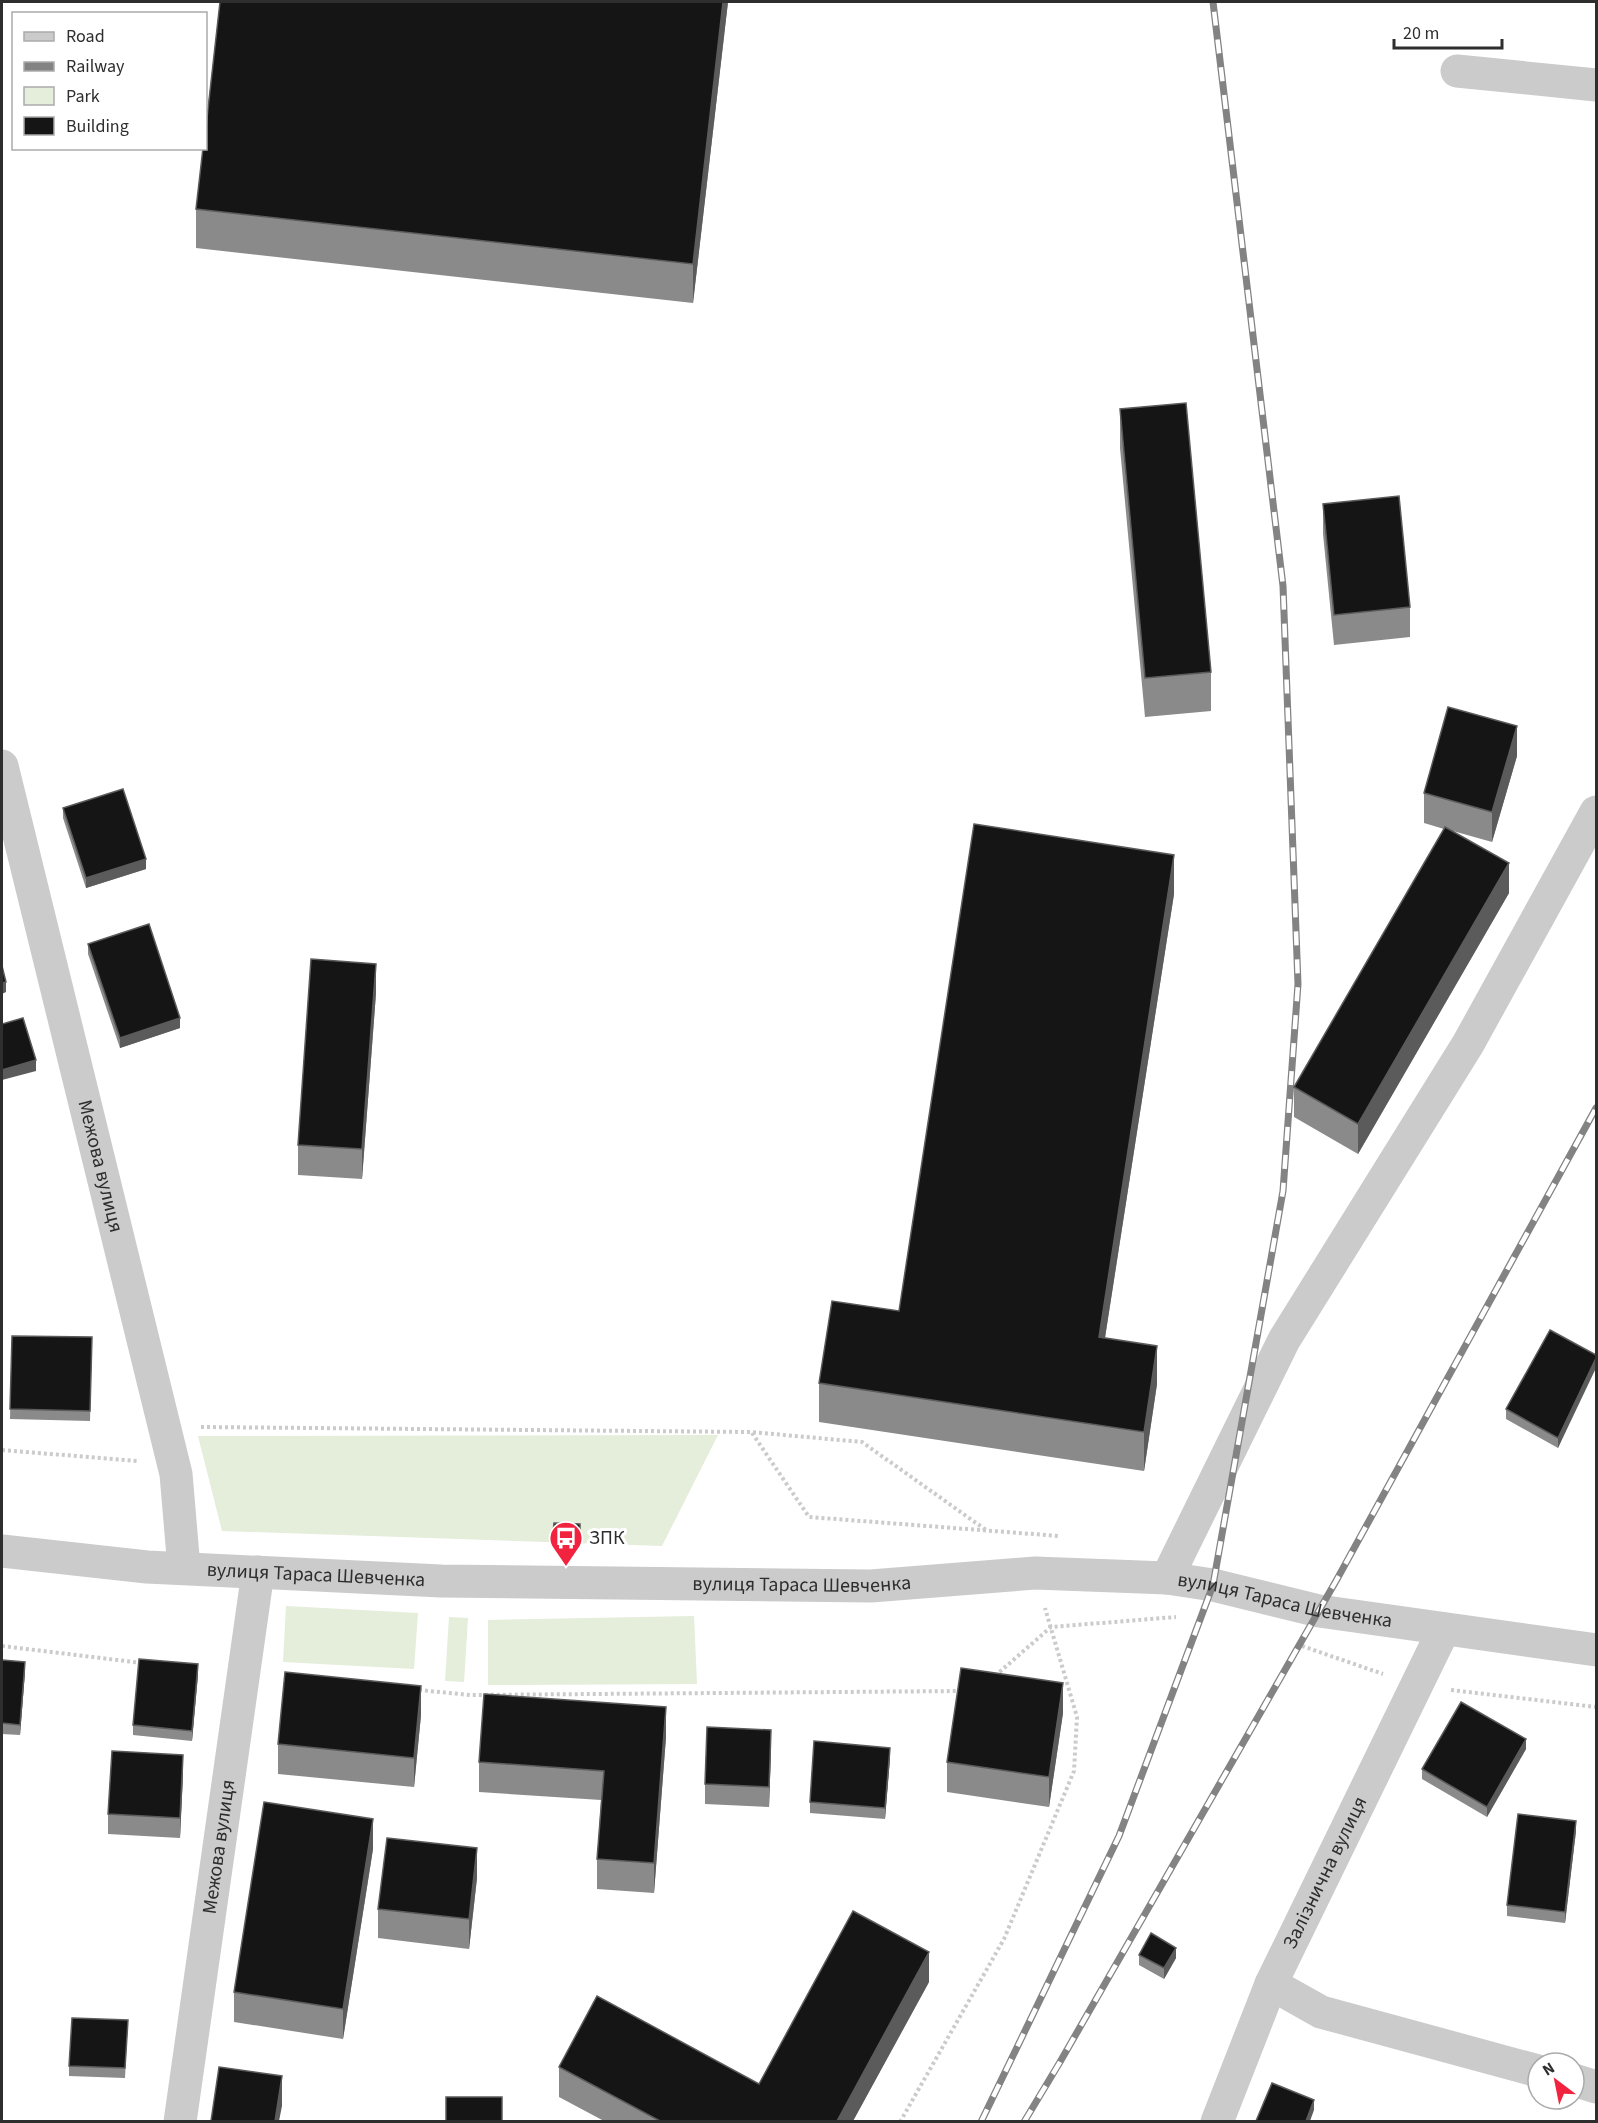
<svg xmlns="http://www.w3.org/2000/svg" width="1598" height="2123" font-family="'Source Sans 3',sans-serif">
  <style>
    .green { fill: #e5eddb }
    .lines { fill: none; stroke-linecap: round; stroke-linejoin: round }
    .path { stroke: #cbcbcb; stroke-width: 4; stroke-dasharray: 3 3; stroke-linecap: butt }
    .minor { stroke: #cbcbcb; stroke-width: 33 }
    .tertiary { stroke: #cbcbcb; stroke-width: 33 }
    .rail-casing { stroke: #838383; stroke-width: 7 }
    .rail { stroke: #fff; stroke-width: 4.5; stroke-dasharray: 14; stroke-linecap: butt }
    .wall { fill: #8a8a8a }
    .shaded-wall { fill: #5b5b5b }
    .building { fill: #151515; stroke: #5b5b5b; stroke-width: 1.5 }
    .labels { text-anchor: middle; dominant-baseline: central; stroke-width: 6; stroke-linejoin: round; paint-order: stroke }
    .street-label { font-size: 20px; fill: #2e2e2e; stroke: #fff }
    .poi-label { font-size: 20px; fill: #2e2e2e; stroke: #fff; text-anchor: start }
  </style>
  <rect width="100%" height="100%" fill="#fff"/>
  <g class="green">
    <path d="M718,1435L662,1546L222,1531L198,1436Z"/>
    <path d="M286,1606L418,1613L414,1669L283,1662Z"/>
    <path d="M694,1616L697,1684L488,1685V1620Z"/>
    <path d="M449,1617L468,1618L464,1682L445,1681Z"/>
  </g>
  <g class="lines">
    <g class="path">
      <path d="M201,1427L751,1432L862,1442L986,1530"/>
      <path d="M752,1433L809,1517L1059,1536"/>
      <path d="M2,1450L137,1461"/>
      <path d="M2,1646L142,1663"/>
      <path d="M1302,1646L1383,1674"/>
      <path d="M995,1676L1051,1627L1176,1617"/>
      <path d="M419,1690L470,1695L963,1691"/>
      <path d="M1451,1690L1596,1707"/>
      <path d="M900,2122L1004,1939L1074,1771L1077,1717L1045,1608"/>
    </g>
    <g class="minor">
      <path d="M1457,71L1596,85"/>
      <path id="s1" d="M2,766L176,1474L184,1568"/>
      <path d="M1167,1578L1284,1340L1468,1044L1596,812"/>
      <path d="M1271,1984L1321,2012L1538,2071"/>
      <path d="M1574,2080L1596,2087"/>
      <path id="s2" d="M180,2122L258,1572"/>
      <path id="s3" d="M1217,2122L1271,1984L1444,1629"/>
    </g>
    <path class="tertiary" id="s4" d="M2,1551L147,1567L441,1581L871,1586L1035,1573L1167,1578L1213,1585L1319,1611L1596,1650"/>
    <defs>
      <g id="rail">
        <path d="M981,2122L1119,1836L1213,1585L1283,1191L1298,984L1283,586L1213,2"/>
        <path d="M1024,2122L1060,2062L1336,1581L1596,1108"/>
      </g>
    </defs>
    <use href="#rail" class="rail-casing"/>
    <use href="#rail" class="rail"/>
  </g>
  <g class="wall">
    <path d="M220,2H728L693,303L196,248V209Z"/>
    <path d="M1120,409L1211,672V711L1145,717L1120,448Z"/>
    <path d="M1323,504L1410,607V637L1334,645L1323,534Z"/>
    <path d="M1517,756L1492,842L1453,831L1509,893L1358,1154L1294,1117V1087L1444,829L1424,823V793Z"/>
    <path d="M63,808L146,869L86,888L63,818Z"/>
    <path d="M1174,894L1105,1338L1157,1384L1144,1471L819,1422V1383L899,1311Z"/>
    <path d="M88,944L180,1028L120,1048L88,954Z"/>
    <path d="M376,993L362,1179L298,1175V1145Z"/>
    <path d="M12,1336L92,1337L90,1421L10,1419Z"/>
    <path d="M1596,1355L1558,1448L1506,1419V1409Z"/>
    <path d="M580,1524V1543L553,1542V1532Z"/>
    <path d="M2,1660L25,1672L20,1735L2,1734Z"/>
    <path d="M198,1675L192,1741L133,1735V1725Z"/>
    <path d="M1063,1713L1049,1807L947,1792V1762Z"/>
    <path d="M421,1715L414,1787L278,1774V1744Z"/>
    <path d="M666,1737L654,1893L597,1889V1859L601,1800L479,1792V1762Z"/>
    <path d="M1526,1749L1487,1817L1422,1779V1769Z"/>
    <path d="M771,1750L769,1807L705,1804V1784Z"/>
    <path d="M890,1758L885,1819L810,1813V1802Z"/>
    <path d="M183,1775L180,1838L108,1834V1814Z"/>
    <path d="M1576,1831L1565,1923L1507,1916V1905Z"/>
    <path d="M373,1849L343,2039L234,2022V1992Z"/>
    <path d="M477,1878L469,1949L378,1938V1909Z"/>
    <path d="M1139,1955L1176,1958L1164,1979L1139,1965Z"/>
    <path d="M929,1982L853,2121H604L559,2097V2067L759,2084Z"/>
    <path d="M128,2020L125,2078L69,2076V2066Z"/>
  </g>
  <g class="shaded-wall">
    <path d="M723,2H728L693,303V264Z"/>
    <path d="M1517,726V756L1492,842V812Z"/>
    <path d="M1174,855V894L1099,1376V1337Z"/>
    <path d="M146,859V869L86,888V878Z"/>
    <path d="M1509,863V893L1358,1154V1124Z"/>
    <path d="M376,964V993L362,1179V1149Z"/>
    <path d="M6,982V992L2,994V983Z"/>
    <path d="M180,1018V1028L120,1048V1038Z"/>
    <path d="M36,1060V1071L2,1080V1070Z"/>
    <path d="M1157,1346V1384L1144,1471V1432Z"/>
    <path d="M1596,1358V1368L1558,1448V1438Z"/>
    <path d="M25,1662V1672L20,1735V1725Z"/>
    <path d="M198,1664V1675L192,1741V1731Z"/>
    <path d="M1063,1683V1713L1049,1807V1777Z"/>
    <path d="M421,1686V1715L414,1787V1758Z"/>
    <path d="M666,1707V1737L654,1893V1863Z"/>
    <path d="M771,1730V1750L769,1807V1787Z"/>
    <path d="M1526,1739V1749L1487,1817V1807Z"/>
    <path d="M890,1748V1758L885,1819V1808Z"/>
    <path d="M183,1755V1775L180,1838V1818Z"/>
    <path d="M373,1819V1849L343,2039V2009Z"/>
    <path d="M1576,1821V1831L1565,1923V1912Z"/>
    <path d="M477,1848V1878L469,1949V1919Z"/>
    <path d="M1176,1948V1958L1164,1979V1968Z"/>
    <path d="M929,1952V1982L853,2121H837Z"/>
    <path d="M282,2076V2106L279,2121H275Z"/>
    <path d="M1314,2100V2110L1310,2121H1306Z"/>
  </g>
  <g class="building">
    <path d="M220,2H723L693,264L196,209L203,148H206V127Z"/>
    <path d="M1186,403L1211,672L1145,678L1120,409Z"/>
    <path d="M1399,496L1410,607L1334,615L1323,504Z"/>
    <path d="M1448,707L1517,726L1492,812L1424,793Z"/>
    <path d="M123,789L146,859L86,878L63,808Z"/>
    <path d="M974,824L1174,855L1099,1337L1157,1346L1144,1432L819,1383L832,1301L899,1311Z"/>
    <path d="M1445,827L1509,863L1358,1124L1294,1087Z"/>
    <path d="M149,924L180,1018L120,1038L88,944Z"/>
    <path d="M311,959L376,964L362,1149L298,1145Z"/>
    <path d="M2,966L6,982L2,983Z"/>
    <path d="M23,1018L36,1060L2,1070V1024Z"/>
    <path d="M1550,1330L1596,1355V1358L1558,1438L1506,1409Z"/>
    <path d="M12,1336L92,1337L90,1411L10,1409Z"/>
    <path d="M554,1523L580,1524V1533L553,1532Z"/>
    <path d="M139,1659L198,1664L192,1731L133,1725Z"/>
    <path d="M2,1660L25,1662L20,1725L2,1723Z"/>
    <path d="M961,1668L1063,1683L1049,1777L947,1762Z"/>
    <path d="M285,1672L421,1686L414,1758L278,1744Z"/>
    <path d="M484,1694L666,1707L654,1863L597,1859L604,1771L479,1762Z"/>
    <path d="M1461,1702L1526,1739L1487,1807L1422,1769Z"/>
    <path d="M707,1727L771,1730L769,1787L705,1784Z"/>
    <path d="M814,1741L890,1748L885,1808L810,1802Z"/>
    <path d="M112,1751L183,1755L180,1818L108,1814Z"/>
    <path d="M264,1802L373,1819L343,2009L234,1992Z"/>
    <path d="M1518,1814L1576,1821L1565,1912L1507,1905Z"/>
    <path d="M387,1838L477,1848L469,1919L378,1909Z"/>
    <path d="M853,1911L929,1952L837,2121H660L559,2067L597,1996L759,2084Z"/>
    <path d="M1151,1933L1176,1948L1164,1968L1139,1955Z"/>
    <path d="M72,2018L128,2020L125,2068L69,2066Z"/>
    <path d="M219,2067L282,2076L275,2121H211Z"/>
    <path d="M1272,2083L1314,2100L1306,2121H1256Z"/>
    <rect x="446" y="2097" width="56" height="24"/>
  </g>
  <defs>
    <symbol id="bus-pin" viewBox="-11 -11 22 30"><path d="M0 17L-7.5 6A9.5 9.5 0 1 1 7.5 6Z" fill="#f2233f" stroke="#fff"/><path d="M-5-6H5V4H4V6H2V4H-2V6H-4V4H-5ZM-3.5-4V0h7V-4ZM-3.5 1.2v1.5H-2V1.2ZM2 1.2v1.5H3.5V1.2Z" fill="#fff"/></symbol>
  </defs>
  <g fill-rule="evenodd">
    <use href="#bus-pin" x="547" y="1519" width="38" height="52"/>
  </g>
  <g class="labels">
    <g class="street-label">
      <text stroke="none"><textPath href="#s1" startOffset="412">Межова вулиця</textPath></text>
      <text stroke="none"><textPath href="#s4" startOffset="315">вулиця Тараса Шевченка</textPath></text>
      <text stroke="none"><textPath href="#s4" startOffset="801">вулиця Тараса Шевченка</textPath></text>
      <text stroke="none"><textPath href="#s4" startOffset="1287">вулиця Тараса Шевченка</textPath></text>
      <text stroke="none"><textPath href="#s2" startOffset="278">Межова вулиця</textPath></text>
      <text stroke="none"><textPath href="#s3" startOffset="272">Залізнична вулиця</textPath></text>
    </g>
    <g class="poi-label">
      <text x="589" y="1538">ЗПК</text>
    </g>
  </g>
  <rect width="1598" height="2123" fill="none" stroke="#2e2e2e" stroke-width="6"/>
  <rect x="12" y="12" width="195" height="138" fill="#ffffff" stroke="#ababab" stroke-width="1.5"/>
  <rect x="24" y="32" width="30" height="9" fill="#cbcbcb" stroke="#ababab" stroke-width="1.5"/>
  <text x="66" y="42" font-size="18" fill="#2e2e2e">Road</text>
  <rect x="24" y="62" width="30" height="9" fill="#838383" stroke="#ababab" stroke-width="1.5"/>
  <text x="66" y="72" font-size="18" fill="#2e2e2e">Railway</text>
  <rect x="24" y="87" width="30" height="18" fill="#e5eddb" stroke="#ababab" stroke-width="1.5"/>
  <text x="66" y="102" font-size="18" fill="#2e2e2e">Park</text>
  <rect x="24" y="117" width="30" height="18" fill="#151515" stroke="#ababab" stroke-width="1.5"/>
  <text x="66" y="132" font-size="18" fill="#2e2e2e">Building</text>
  <g transform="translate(1556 2081) rotate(328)"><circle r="28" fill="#ffffff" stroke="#ababab" stroke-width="1.5"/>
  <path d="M0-4.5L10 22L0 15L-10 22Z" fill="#f2233f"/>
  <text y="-9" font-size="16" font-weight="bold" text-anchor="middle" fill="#2e2e2e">N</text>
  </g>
  <path d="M1394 39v9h108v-9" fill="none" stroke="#2e2e2e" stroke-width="3"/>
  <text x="1403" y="39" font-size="18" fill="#2e2e2e" stroke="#ffffff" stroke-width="4.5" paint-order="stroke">20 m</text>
</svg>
